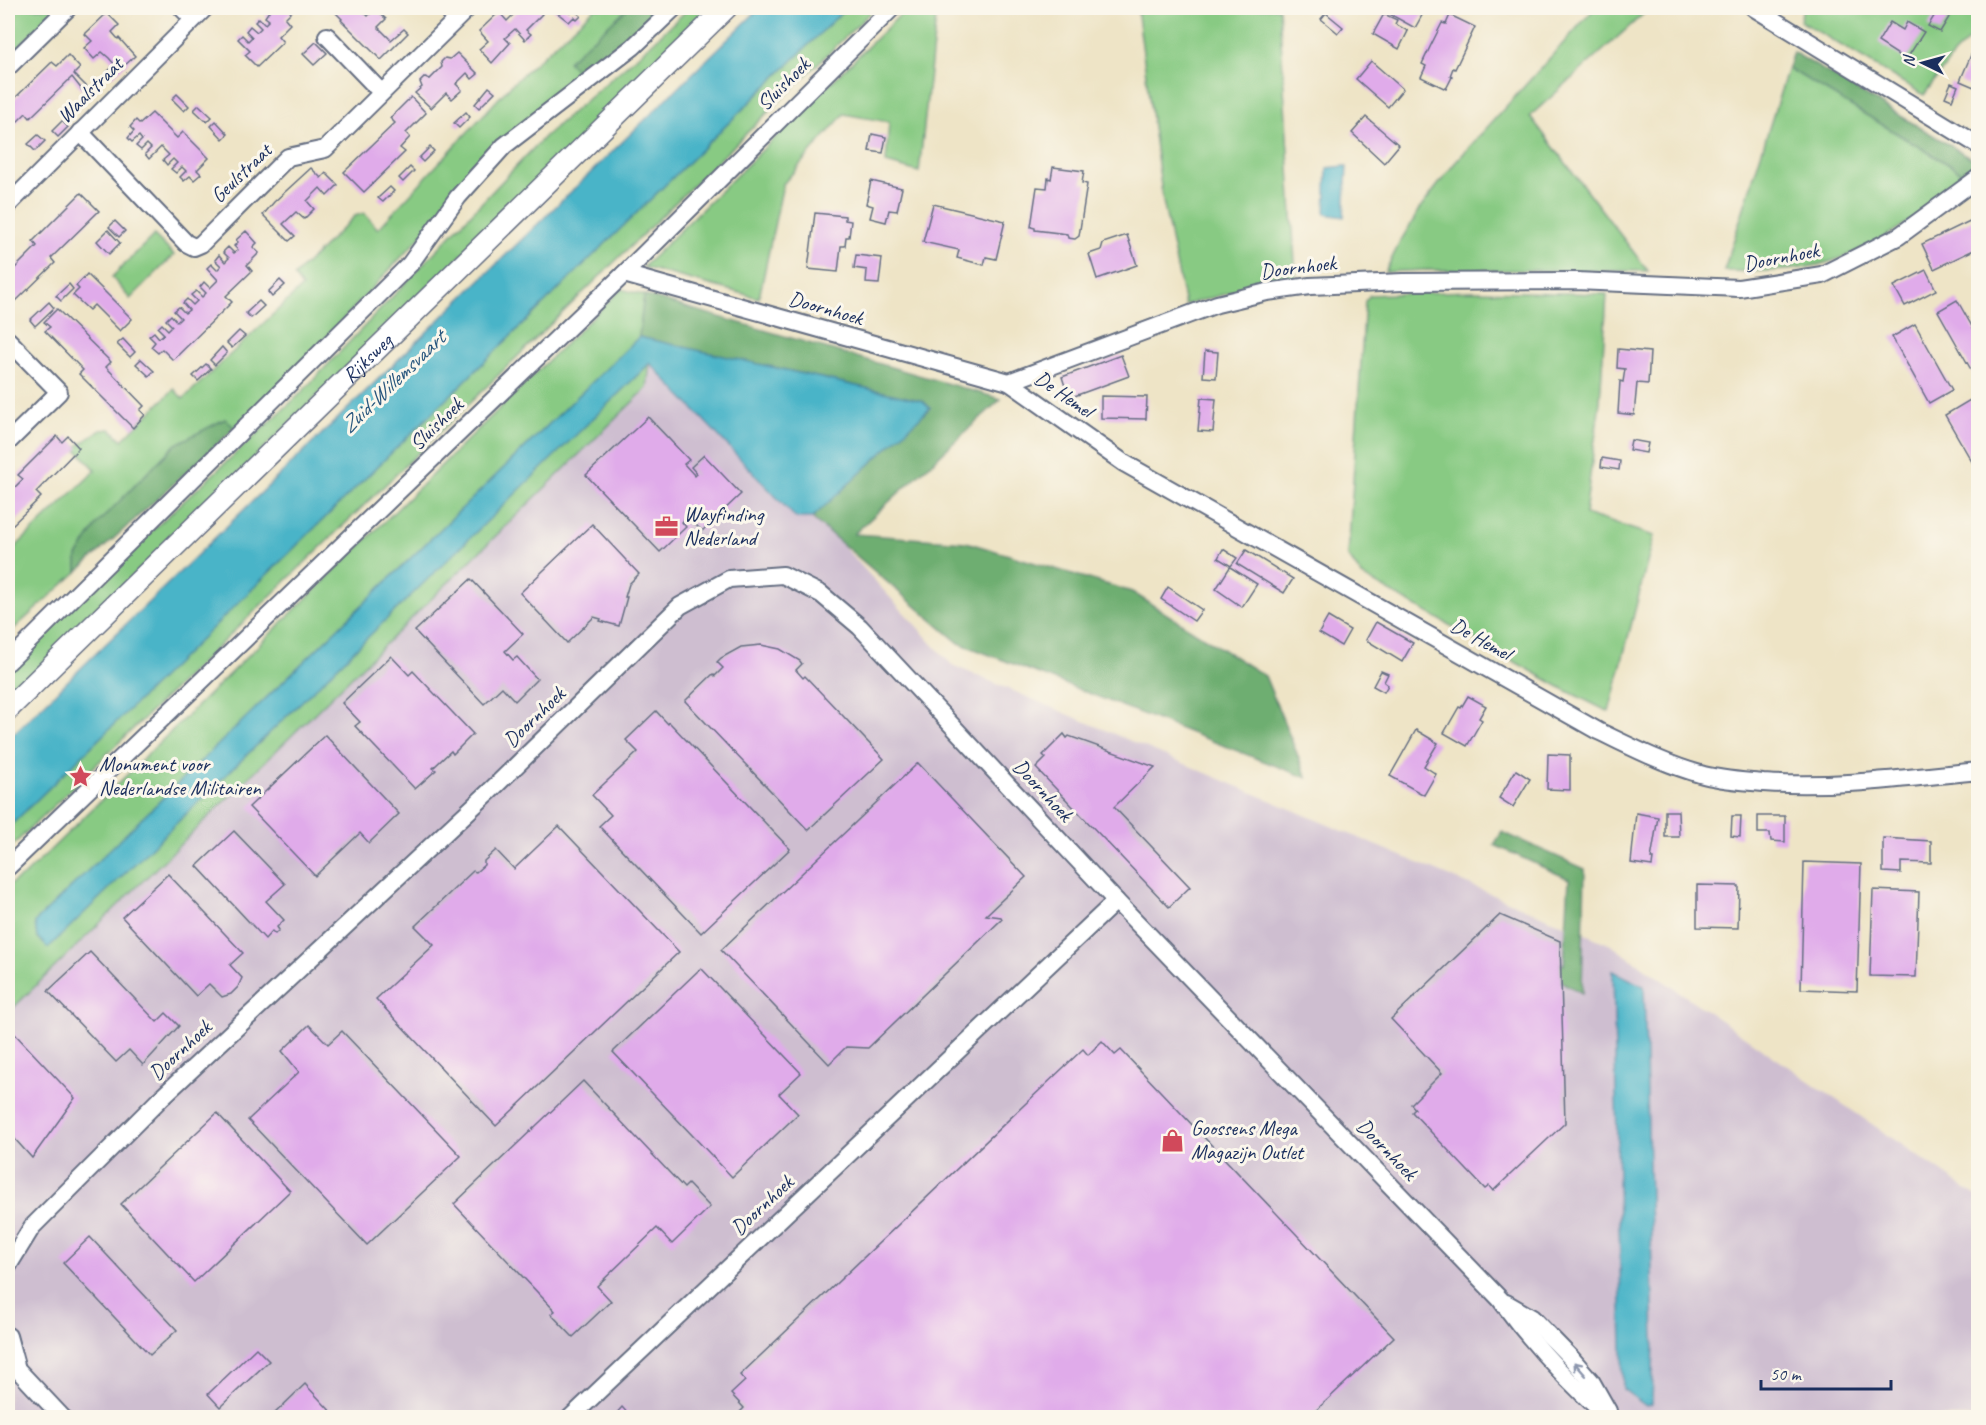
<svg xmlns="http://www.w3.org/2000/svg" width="1986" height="1425" font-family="Caveat,sans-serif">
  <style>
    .industrial { fill: #cebed0 }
    .green { fill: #88ca83; stroke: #527c70; stroke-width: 1.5 }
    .forest { fill: #6eae71; stroke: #446e68; stroke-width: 1.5 }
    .water { fill: #4ab4c8; stroke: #327293; stroke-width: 1.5 }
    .building { fill: #e0abea }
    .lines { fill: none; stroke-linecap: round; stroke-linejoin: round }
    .minor-casing { stroke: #656e82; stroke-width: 20 }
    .major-casing { stroke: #656e82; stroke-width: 24 }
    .minor { stroke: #fff; stroke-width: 16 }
    .major { stroke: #fff; stroke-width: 21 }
    .oneway { stroke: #8d97ae }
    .labels { text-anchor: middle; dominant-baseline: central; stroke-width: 6; stroke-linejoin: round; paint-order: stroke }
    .street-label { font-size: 21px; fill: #1b2f5e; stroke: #fbf7ec }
    .poi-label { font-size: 21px; fill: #1b2f5e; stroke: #fbf7ec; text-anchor: start }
    .water-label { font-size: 22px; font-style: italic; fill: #29577e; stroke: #fbf7ec }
  </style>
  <rect width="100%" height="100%" fill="#fbf7ec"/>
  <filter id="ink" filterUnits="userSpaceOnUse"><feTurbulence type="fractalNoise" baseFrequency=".0167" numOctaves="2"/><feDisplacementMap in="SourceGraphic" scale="12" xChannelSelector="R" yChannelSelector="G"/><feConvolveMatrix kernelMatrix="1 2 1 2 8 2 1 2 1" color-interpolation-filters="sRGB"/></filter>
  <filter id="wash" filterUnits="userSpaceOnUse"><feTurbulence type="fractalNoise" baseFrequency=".008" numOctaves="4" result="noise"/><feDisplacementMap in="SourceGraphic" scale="24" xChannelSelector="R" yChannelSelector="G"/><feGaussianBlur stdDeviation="1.35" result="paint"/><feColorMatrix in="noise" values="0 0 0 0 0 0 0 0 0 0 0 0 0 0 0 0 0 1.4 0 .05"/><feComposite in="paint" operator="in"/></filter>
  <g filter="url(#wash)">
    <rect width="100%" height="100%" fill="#eee4c6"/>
    <path class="industrial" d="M639,323L952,665L1611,945L1978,1197V1417L8,1418V946Z"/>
    <g class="green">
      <path d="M8,8H58L14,51L8,54Z"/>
      <path d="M595,8H628L568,61L583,78L477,176L286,381L235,428L225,420L176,444L134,486L77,556V572L8,634V554L96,470L75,448L101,430L111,429L122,440L174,389L183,399L302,287L294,276L355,216L364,213L378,229L511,85Z"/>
      <path d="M689,8H714L8,698V668L95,583L299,395L545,136L650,45Z"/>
      <path d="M846,8H875L477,396L8,850V828Z"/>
      <path d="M907,8H937L919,172L886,163L889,122L844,114L783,184L759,298L643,267Z"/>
      <path d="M1137,8H1279L1296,279L1233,292L1185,305L1163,201Z"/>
      <path d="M1595,8H1650L1530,116L1648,271L1426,270L1385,272L1401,240L1422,206L1454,164Z"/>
      <path d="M1803,8H1978V31L1954,54L1924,95L1800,21Z"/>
      <path d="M1788,68L1971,178C1927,208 1882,246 1829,262C1795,272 1760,272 1724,271Z"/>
      <path d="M154,235L174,255L130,299L112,277Z"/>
      <path d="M621,289L644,295L639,337L35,922L37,937L49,947L650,363L647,388L8,1013V886L27,873Z"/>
      <path d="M1471,291L1607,294L1600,401L1585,514L1654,536L1609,712L1567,691L1362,576L1348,556L1365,301L1370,295Z"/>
    </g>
    <g class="forest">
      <path d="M628,8H660L583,78L568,61Z"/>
      <path d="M1793,52L1978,162V172L1971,178L1788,68Z"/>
      <path d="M644,295L1001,399L854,534L966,542L1132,592L1265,676L1307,778L959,643L812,518L930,408L923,401L639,337Z"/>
      <path d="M225,419L235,428L77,572V556L98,523L176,444Z"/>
      <path d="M1502,832L1585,869L1582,993L1488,942L1493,931L1564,965L1569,879L1494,845Z"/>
    </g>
    <g class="water">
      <path d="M760,8H846L8,828V739Z"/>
      <path d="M1345,166L1347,167L1344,217L1325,214L1327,168Z"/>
      <path d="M639,337L923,401L930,408L812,518H796L650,363L48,948L37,937L35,922Z"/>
      <path d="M1613,971L1644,986L1654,1340L1652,1404L1646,1406L1623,1389Z"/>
    </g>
    <g id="blocks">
      <g class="building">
        <path d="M271,8H292L294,9L285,18L290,24L278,36L283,42L257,67L245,55L250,51L238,39L242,35L248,41L252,37L246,31L250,26L257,32L261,28L255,22L259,18L265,24L269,20L265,17Z"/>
        <path d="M339,8H360L368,16L375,9L386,19L378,27L391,40L404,29L408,33L381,60L341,20L342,19L335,12Z"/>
        <path d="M516,8H545L540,12L542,14L526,30L531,34L525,40L515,29L505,38L510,43L492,63L479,49L488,41L479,31L499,12L507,21L518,10Z"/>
        <path d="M551,8H565L571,13L574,10L581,16L577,20L574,17L569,22Z"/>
        <path d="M1388,8H1426L1415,28L1386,12Z"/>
        <path d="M1939,8L1954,9L1940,32L1928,26Z"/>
        <path d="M107,13L119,25L112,32L118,39L119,38L135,56L112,77L107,72L115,65L109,58L102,52L94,59L84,48L92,41L85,34Z"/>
        <path d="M1326,13L1343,27L1338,33L1321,19Z"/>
        <path d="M1384,14L1397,20L1395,24L1408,31L1399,49L1373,34Z"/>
        <path d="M1450,15L1475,27L1455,69L1453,68L1450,76L1452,77L1446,89L1421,77L1426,66L1422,64L1431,45L1442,23L1446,24Z"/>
        <path d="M1890,22L1903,30L1907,22L1924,32L1906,60L1878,42Z"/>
        <path d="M316,42L327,53L314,65L303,54Z"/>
        <path d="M457,53L478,74L472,79L467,73L456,84L462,90L452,99L446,93L431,108L415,93L422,87L420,82L425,77L430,79L442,67L441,62L445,58L450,59Z"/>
        <path d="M68,55L80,68L74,74L87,87L83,91L72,77L30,118L26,113L8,131V96L9,95L14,99L52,62L57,66Z"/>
        <path d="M1971,55L1978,58V77L1974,87L1960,81Z"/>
        <path d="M1371,61L1403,89L1388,107L1356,79Z"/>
        <path d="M1951,83L1958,86L1952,100L1945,97Z"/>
        <path d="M489,87L495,92L479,108L475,104Z"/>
        <path d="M177,94L189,106L184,111L172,99Z"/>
        <path d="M411,97L426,113L406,133L410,137L400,148L405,152L364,192L344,172L395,123L390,118Z"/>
        <path d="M199,105L212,117L207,122L194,110Z"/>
        <path d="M466,112L470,117L459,128L454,123Z"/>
        <path d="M152,113L177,138L183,132L209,158L197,170L201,174L194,180L190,176L184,181L180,177L186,171L182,167L176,173L171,169L177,163L173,159L167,165L163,160L169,155L161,147L149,159L145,154L151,148L147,144L141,150L136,146L142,140L139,136L132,142L128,138L134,131L130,127L136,120L140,124Z"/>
        <path d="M1366,117L1399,145L1384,163L1352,133Z"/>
        <path d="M62,121L68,127L58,137L52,131Z"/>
        <path d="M216,121L228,134L223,139L211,126Z"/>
        <path d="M872,134L886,137L883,153L869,151Z"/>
        <path d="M38,135L45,141L35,151L28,144Z"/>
        <path d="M430,147L434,151L423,162L419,158Z"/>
        <path d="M410,167L414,171L403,182L399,178Z"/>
        <path d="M1053,167L1084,171L1082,183L1087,184L1079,236L1075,239L1068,238L1067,234L1035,230V228L1031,227L1037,187L1047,188L1048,178L1051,179Z"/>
        <path d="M311,168L321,178L326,173L338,185L327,196L320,188L307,201L314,209L304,219L296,212L283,224L295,236L289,241L263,215L274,202Z"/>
        <path d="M871,181L902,188L897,211L889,210L886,222L870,218L873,206L866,204Z"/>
        <path d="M390,187L394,191L383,202L378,198Z"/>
        <path d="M81,193L99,211L51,258L55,263L16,301L8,292V275L37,246L33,241Z"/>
        <path d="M933,204L1005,221L996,259L986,257L984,265L957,258L959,250L923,242Z"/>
        <path d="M815,213L845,216V220L851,221L849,237H846L845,246H841L838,272L808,269Z"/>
        <path d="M1978,217V248L1934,269L1922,244Z"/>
        <path d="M115,221L125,231L119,237L109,227Z"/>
        <path d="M108,230L120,243L109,254L97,241Z"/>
        <path d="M246,231L257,243L253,247L259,253L247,265L252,271L226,296L232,302L173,360L162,349L158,353L151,347L155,342L149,336L154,332L159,338L164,334L158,328L162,324L168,330L172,326L166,320L171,315L177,322L181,318L174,311L179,307L185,313L189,310L183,303L187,299L193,305L197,301L191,295L196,291L202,297L206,293L200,287L204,282L210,288L218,280L207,268L211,264L217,270L221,266L215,260L219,255L225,262L229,258L223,252L228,247L234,253L238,250L234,246L238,242L236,240Z"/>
        <path d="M1127,235L1137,265L1097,279L1089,254L1101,250L1103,243Z"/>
        <path d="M856,255L882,258L879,284L866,283L867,270L854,268Z"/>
        <path d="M1926,270L1936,290L1905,306L1894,286Z"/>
        <path d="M87,274L132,319L120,331L94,305L89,310L73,295L79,289L76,286Z"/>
        <path d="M280,280L285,285L272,297L268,292Z"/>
        <path d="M69,284L73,289L61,301L56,296Z"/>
        <path d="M1957,300L1978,337V382L1938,311Z"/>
        <path d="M259,301L264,306L251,318L246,313Z"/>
        <path d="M49,302L54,308L35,326L30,320Z"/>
        <path d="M57,309L111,362L106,367L144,406L140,410L145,415L133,428L79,374L83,370L45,331L50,327L44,322Z"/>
        <path d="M1915,324L1952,390L1929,403L1892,337Z"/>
        <path d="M239,331L245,336L232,348L227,343Z"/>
        <path d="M123,339L135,352L130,357L117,344Z"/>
        <path d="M222,347L227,353L215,365L210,360Z"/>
        <path d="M1618,349L1650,352L1648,384L1637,383L1634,415L1618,413L1620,381L1623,382L1625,369L1617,368Z"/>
        <path d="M1205,351L1218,352L1216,378L1203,377Z"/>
        <path d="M1121,355L1129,376L1069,398L1062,377Z"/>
        <path d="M141,359L154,371L149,376L136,364Z"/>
        <path d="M206,364L211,369L198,381L193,376Z"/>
        <path d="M1101,396L1147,397L1146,419L1101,418Z"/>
        <path d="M1201,398L1216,399L1213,432L1198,431Z"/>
        <path d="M1970,400L1978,416V465L1975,467L1945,415Z"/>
        <path d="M648,417L689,460L684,464L695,476L697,474L691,467L704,455L741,494L702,531L690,519L694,514L692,512L682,522L686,527L660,552L586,475Z"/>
        <path d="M57,436L62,442L68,436L79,448L36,492L41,497L8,529V494L23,479L18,475Z"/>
        <path d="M1631,440L1648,443L1646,453L1629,450Z"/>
        <path d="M1602,458L1620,461L1619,470L1601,467Z"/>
        <path d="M592,524L639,574L629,584L625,597H627L619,626L600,621L601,619L594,617L567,643L520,593Z"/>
        <path d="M1223,549L1237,558L1231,566L1218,558Z"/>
        <path d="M1246,550L1293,579L1284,593L1237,564Z"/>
        <path d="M1230,567L1257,584L1242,607L1216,589Z"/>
        <path d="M471,579L523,634L505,651L513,660L517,657L537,679L515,701L502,687L484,704L415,631Z"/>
        <path d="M1168,587L1202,610L1194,621L1161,599Z"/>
        <path d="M1328,617L1350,630L1341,646L1319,633Z"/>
        <path d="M1376,622L1413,643L1402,662L1366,640Z"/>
        <path d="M761,645L780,649L800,661L802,664L796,670L803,678L805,676L884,759L808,830L685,701L713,674L715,676L723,668L717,662L721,658L741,647Z"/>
        <path d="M391,656L409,675L413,671L473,734L453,754L451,751L433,768L436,770L415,789L355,726L360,722L342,703Z"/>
        <path d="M1381,671L1388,674L1384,682L1388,685L1384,692L1373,686Z"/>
        <path d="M1468,696L1486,706L1479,718L1482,720L1467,746L1444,733L1459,707L1461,708Z"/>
        <path d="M656,711L668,724L669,722L790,849L701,933L599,826L611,815L592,795L638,752L626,740Z"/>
        <path d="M1416,730L1438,743L1424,766L1436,774L1424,795L1390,776Z"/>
        <path d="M1064,734L1067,738L1069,736L1155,767L1114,807L1190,887L1169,907L1036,768L1046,758L1043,755Z"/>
        <path d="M325,735L399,814L369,843L360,833L315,876L249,807Z"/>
        <path d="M1548,754L1570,755V790L1547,789Z"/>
        <path d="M918,763L1026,877L986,915L1001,917L1002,919L868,1048L846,1047L829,1064L721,950Z"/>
        <path d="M1516,770L1530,779L1513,807L1499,798Z"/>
        <path d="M1665,811H1678L1679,837H1665Z"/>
        <path d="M1636,813L1658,817L1651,859H1653L1652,866L1631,863Z"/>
        <path d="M1732,816H1741L1740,837L1731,836Z"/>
        <path d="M1758,816H1785V842L1771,841L1770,833H1758Z"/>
        <path d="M559,826L679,952L496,1126L376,999L434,945L415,926L473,871L476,872L484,865V861L496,850L514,869Z"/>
        <path d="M234,831L285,884L266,901L284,920L277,927L279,930L275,934L272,931L265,939L197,866Z"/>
        <path d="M1883,838L1931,841V863L1901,862V873L1883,872Z"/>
        <path d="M1804,862L1861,864L1857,991L1801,989Z"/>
        <path d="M168,874L243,953L230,965L242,978L238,987L231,994L222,997L209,984L196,996L122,917Z"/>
        <path d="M1697,885L1739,886L1738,928L1697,927Z"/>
        <path d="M1873,890L1919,892L1916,977L1870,976Z"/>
        <path d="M1500,915L1560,941L1565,1123L1493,1191L1489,1186L1485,1189L1412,1112L1415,1109L1411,1104L1442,1073L1391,1019Z"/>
        <path d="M90,952L157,1022L166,1013L179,1026L143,1065L129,1050L116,1062L48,991Z"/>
        <path d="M701,968L801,1073L779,1094L798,1114L732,1177L613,1052Z"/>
        <path d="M309,1025L328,1044L342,1031L461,1156L367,1245L248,1120L299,1072L282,1051Z"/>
        <path d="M14,1033L75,1098L32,1158L14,1138L8,1144V1039Z"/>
        <path d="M1102,1041L1115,1055L1121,1050L1394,1337L1308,1418H743L739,1413L744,1408L731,1394L745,1381L740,1375L1083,1049L1088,1055Z"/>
        <path d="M583,1081L684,1188L688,1184L710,1207L672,1244L657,1228L597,1286L611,1301L573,1337L551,1314L555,1311L454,1204Z"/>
        <path d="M217,1113L290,1191L194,1282L121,1204Z"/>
        <path d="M90,1237L177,1330L150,1355L63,1263Z"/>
        <path d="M256,1348L269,1361L220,1407L208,1394Z"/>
        <path d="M305,1384L337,1418H270Z"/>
        <path d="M622,1407L632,1418H612Z"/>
      </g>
    </g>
  </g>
  <g filter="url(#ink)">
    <use href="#blocks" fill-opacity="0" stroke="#656e82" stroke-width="1.5"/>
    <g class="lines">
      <defs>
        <g id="minor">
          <path d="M182,8L193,19"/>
          <path d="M1754,8L1978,145"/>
          <path d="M327,36L381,92"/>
          <path d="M8,67L68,8"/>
          <path d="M80,132L186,243L194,247L201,244L288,157L325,149L468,8"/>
          <path d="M8,205L205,8"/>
          <path d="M624,274L1009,382L1217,304L1267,292L1310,286L1403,282L1576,281L1739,288L1822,275L1899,236L1978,178"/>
          <path d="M8,340L59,392L8,442"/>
          <path d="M1009,382L1124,463L1598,731C1632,747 1664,764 1700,774C1720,780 1742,781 1763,783C1835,788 1907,778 1978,771"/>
          <path d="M8,662L410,264L458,197L504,146L633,47L674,8"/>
          <path d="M8,867L624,274L892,8"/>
          <path d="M8,1266L32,1227L161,1098L490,791L680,606L729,579L783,575L821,594L860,627L1116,901L1500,1299C1532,1343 1568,1382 1609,1418"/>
          <path d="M1506,1303L1532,1318L1572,1359L1591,1381L1608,1411"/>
          <path d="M8,1336L17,1369L63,1418"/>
          <path d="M570,1418L1116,901"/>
        </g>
        <g id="major">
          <path id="s1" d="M8,709L726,8"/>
        </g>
      </defs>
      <use href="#minor" class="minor-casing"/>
      <use href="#major" class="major-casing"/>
      <use href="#minor" class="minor"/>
      <use href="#major" class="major"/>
    </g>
    <defs><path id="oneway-shaft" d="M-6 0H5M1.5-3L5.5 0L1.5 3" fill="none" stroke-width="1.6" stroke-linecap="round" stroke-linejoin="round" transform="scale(1.5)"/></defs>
    <use class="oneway" href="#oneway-shaft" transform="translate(1580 1369) rotate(-131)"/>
  </g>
  <defs>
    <symbol id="office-bare" viewBox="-9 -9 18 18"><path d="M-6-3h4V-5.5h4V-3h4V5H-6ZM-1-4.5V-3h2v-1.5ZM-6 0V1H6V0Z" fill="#d1495b" stroke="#fbf7ec" stroke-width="2.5" paint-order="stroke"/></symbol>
    <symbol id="sight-bare" viewBox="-9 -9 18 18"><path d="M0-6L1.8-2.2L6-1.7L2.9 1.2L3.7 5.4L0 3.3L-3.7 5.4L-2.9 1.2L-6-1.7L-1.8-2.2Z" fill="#d1495b" stroke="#fbf7ec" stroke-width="2.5" paint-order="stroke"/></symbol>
    <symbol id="shop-bare" viewBox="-9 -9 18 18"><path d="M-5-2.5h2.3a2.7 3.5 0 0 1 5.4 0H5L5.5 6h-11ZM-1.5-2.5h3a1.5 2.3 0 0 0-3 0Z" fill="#d1495b" stroke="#fbf7ec" stroke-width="2.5" paint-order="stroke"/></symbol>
  </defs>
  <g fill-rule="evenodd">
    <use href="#office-bare" x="650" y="510" width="33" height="33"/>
    <use href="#sight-bare" x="64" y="760" width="33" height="33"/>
    <use href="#shop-bare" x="1156" y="1124" width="33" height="33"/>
  </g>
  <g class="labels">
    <g class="street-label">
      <text transform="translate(783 84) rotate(-45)">Sluishoek</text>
      <text transform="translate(90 90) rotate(-45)">Waalstraat</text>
      <text transform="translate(241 173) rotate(-44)">Geulstraat</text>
      <text transform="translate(1781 257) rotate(-11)">Doornhoek</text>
      <text transform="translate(1298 267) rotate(-7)">Doornhoek</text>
      <text transform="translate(826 308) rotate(16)">Doornhoek</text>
      <text stroke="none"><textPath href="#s1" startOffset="502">Rijksweg</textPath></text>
      <text transform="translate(1064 394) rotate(35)">De Hemel</text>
      <text transform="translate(436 424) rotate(-44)">Sluishoek</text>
      <text transform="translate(1481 639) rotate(29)">De Hemel</text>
      <text transform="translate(534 717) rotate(-44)">Doornhoek</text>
      <text transform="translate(1043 790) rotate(47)">Doornhoek</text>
      <text transform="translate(180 1050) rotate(-43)">Doornhoek</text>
      <text transform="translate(1387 1149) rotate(46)">Doornhoek</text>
      <text transform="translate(762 1205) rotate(-43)">Doornhoek</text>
    </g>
    <g class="poi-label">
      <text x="684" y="514">Wayfinding<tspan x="684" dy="24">Nederland</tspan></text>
      <text x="99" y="764">Monument voor<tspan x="99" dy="24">Nederlandse Militairen</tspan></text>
      <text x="1191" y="1128">Goossens Mega<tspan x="1191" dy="24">Magazijn Outlet</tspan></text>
    </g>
    <g class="water-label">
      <text transform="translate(393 382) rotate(-44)">Zuid-Willemsvaart</text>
    </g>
  </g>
  <rect width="1986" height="1425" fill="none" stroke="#fbf7ec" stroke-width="30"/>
  <g transform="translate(1923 63) rotate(275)" stroke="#fbf7ec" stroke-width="4.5" paint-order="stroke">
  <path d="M0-4.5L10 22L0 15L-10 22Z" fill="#1b2f5e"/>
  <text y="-9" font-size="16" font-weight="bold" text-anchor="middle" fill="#1b2f5e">N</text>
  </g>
  <path d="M1761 1380v9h130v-9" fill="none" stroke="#1b2f5e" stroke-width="3"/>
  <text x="1770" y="1380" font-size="18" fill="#1b2f5e" stroke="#fbf7ec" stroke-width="4.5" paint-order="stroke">50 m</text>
</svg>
